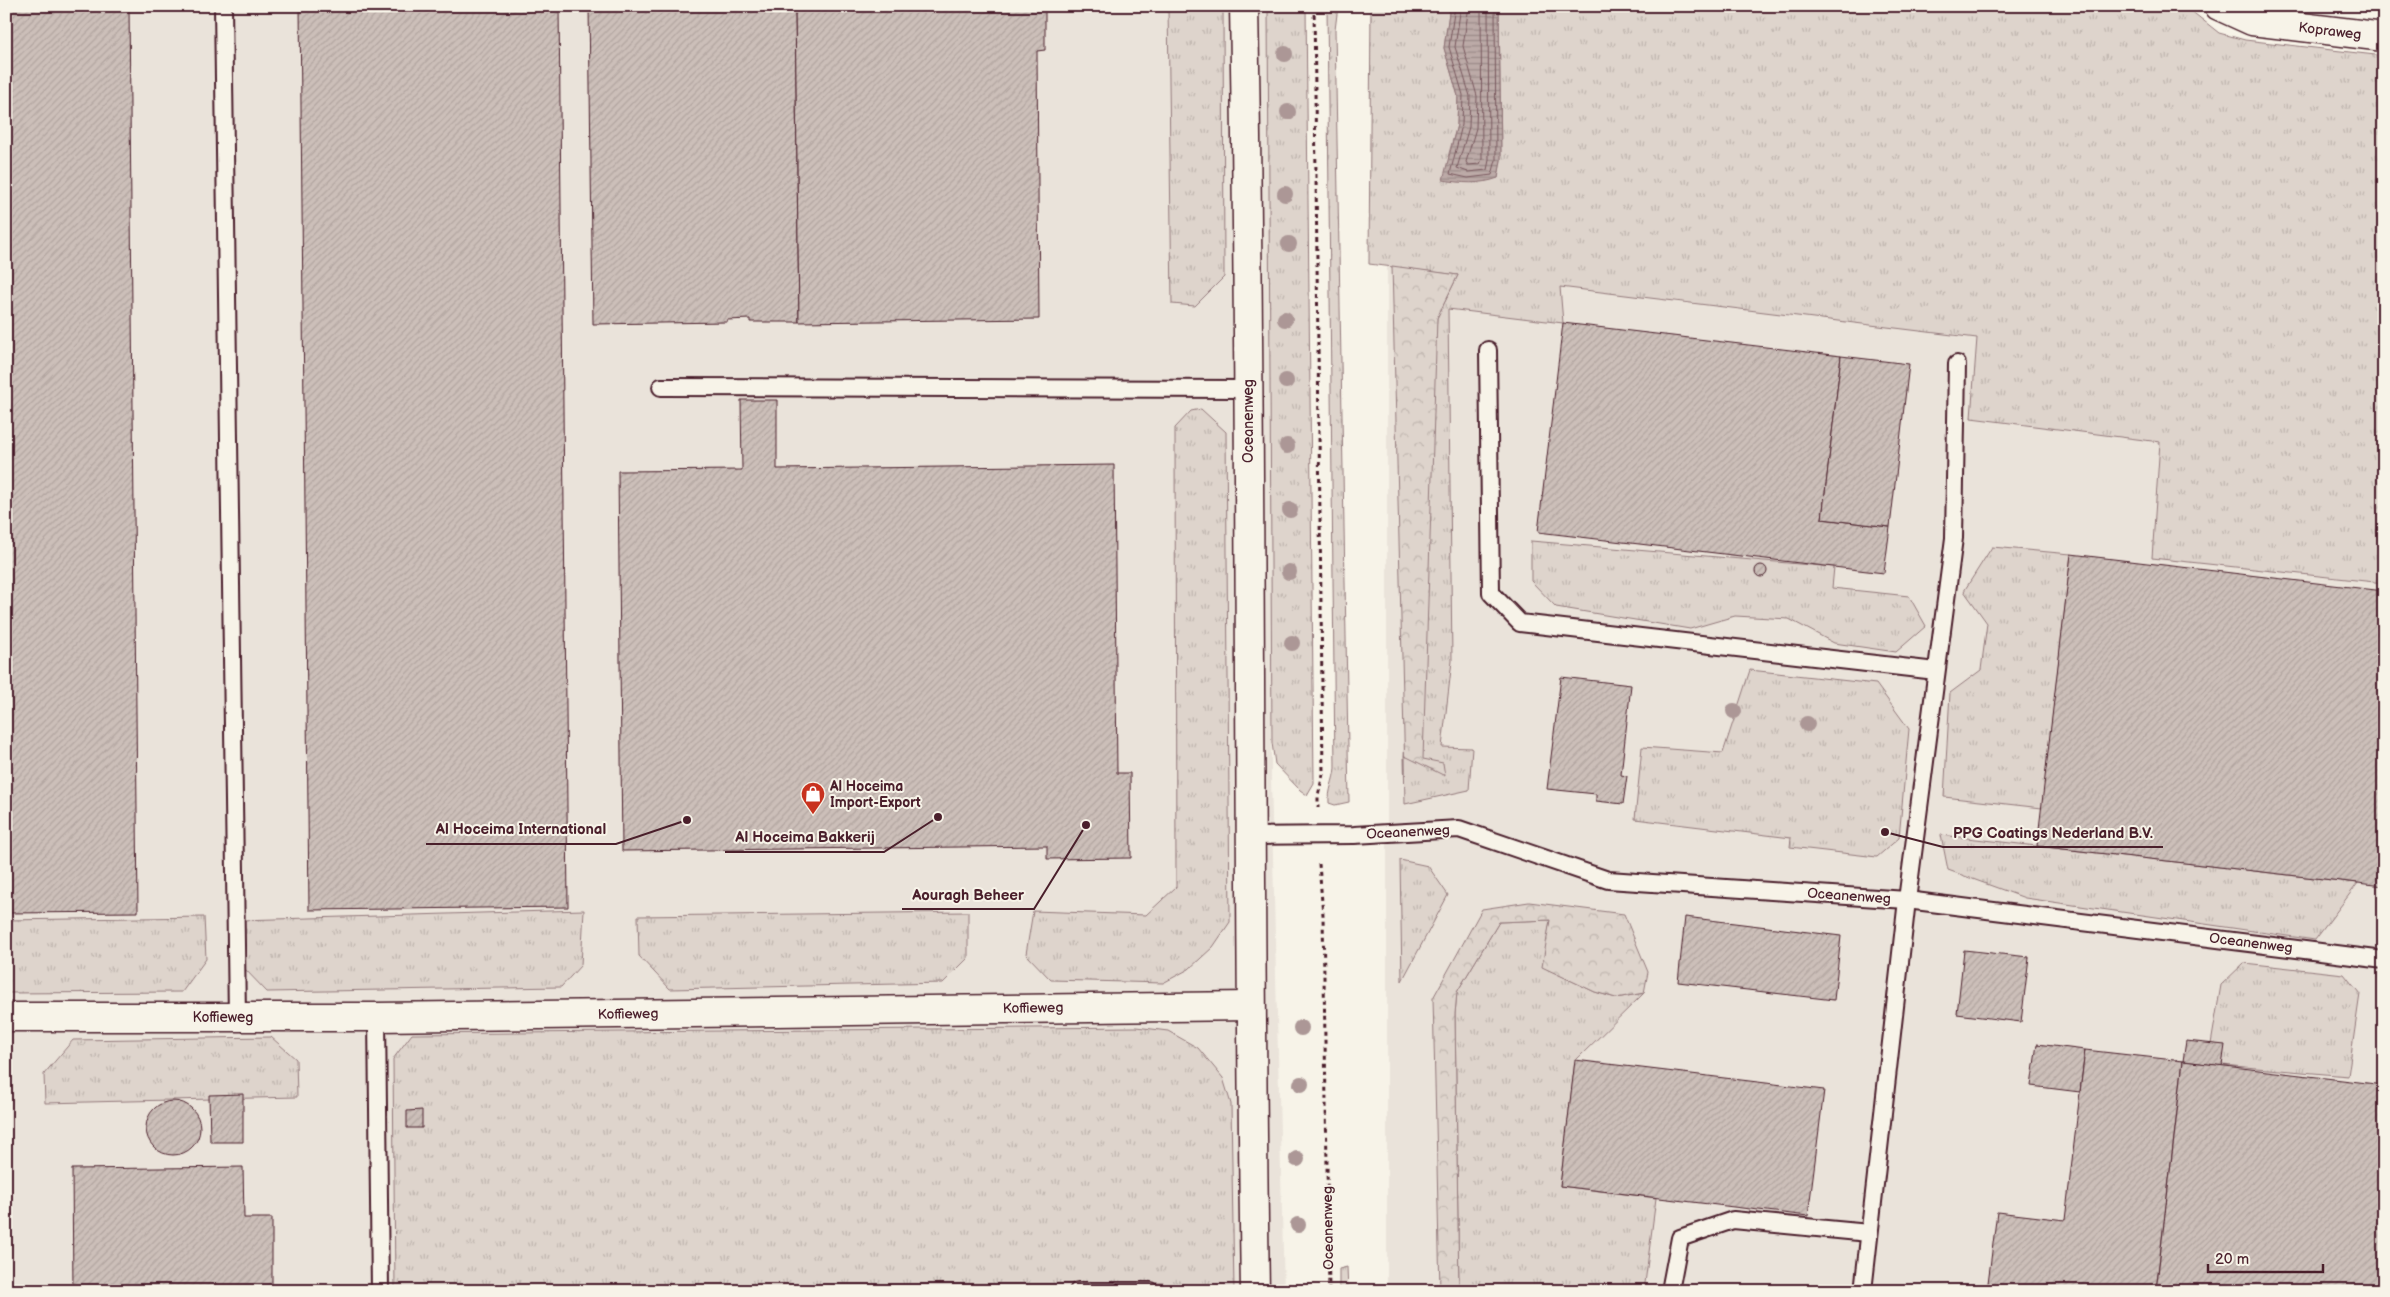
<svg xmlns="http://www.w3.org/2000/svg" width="2390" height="1297" font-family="'Balsamiq Sans',sans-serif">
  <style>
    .built { fill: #eae3da }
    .grass { fill: url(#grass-tufts); stroke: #947a7c }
    .forest { fill: url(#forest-crowns); stroke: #947a7c }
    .water { fill: url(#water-rules); stroke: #8e7275 }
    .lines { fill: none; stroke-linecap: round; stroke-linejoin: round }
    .shore { stroke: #78575d; stroke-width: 1 }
    .building { fill: url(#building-hatch); stroke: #4a1f2b }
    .lane-casing { stroke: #4a1f2b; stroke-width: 20 }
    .street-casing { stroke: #4a1f2b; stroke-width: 31 }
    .path { stroke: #4a1f2b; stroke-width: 3; stroke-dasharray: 4 4; stroke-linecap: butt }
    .lane { stroke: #f7f3e8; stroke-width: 16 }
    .street { stroke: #f7f3e8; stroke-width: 28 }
    .tree { fill: #ac9796 }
    .labels { text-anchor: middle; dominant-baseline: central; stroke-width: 4; stroke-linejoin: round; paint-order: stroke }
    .street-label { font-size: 14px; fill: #4a1f2b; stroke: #f7f3e8 }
    .poi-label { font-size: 14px; font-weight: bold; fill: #4a1f2b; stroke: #f7f3e8; text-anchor: start }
    .leader { fill: none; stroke: #4a1f2b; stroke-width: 2 }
    .callout-dot { fill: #4a1f2b; stroke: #f7f3e8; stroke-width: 2 }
    .callout-label { font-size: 15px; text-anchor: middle; font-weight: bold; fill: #4a1f2b; stroke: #f7f3e8; stroke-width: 4; stroke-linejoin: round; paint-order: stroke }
  </style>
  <defs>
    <pattern id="grass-tufts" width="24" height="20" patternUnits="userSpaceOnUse" patternTransform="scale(1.25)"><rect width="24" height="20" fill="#ded4cc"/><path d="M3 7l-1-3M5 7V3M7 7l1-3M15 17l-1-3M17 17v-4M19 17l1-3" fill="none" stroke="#c0b6af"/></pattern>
    <pattern id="forest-crowns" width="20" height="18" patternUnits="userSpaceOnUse" patternTransform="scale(1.25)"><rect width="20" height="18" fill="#ded4cc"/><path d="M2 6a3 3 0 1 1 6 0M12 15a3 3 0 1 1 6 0" fill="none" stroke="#c0b6af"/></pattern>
    <pattern id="water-rules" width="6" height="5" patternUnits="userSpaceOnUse" patternTransform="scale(1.25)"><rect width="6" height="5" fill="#bcaaa7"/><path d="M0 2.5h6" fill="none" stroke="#9b8a88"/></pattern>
    <pattern id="building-hatch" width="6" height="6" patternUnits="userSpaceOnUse" patternTransform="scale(1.25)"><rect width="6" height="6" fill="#ccbfb9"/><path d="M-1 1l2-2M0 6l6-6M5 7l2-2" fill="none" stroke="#b1a49f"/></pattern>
  </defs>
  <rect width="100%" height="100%" fill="#f7f3e8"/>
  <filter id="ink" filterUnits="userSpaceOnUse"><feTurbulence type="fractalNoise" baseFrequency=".02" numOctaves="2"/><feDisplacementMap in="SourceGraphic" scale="10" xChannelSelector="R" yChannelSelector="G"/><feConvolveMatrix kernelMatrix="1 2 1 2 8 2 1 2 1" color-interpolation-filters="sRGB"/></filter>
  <g filter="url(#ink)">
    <g class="built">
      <path d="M6,6H1275L1271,778L1284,1291H6Z"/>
      <path d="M1387,260L2384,374V1291H1387Z"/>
    </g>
    <g class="grass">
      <path d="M1168,6H1223L1224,277L1195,306L1172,304Z"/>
      <path d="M1268,6H1306L1314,783L1307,795L1300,790L1275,764L1272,743Z"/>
      <path d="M1327,6H1338L1335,30L1349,802L1335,805L1329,803C1328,791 1334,780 1335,768Z"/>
      <path d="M1371,6H1450L1444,48L1458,96L1457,125L1448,157L1498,178L1501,160L1499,6H2185L2219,33L2245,40L2384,56V583L2152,558L2160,442L1971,418L1977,338L1560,287L1563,323L1448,309L1452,661L1442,747L1472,748L1469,790L1405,804L1404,756L1437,318L1458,275L1369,264Z"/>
      <path d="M1201,409L1226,432L1230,922L1213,947L1189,969L1163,983L1051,980L1026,954L1033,911L1146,915L1176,887L1175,428L1191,411Z"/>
      <path d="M1531,541L1834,567L1832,588L1909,596L1926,626L1896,652L1834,643L1789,619L1735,616L1690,629L1556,607L1531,581Z"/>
      <path d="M1992,547L2071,554L2042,808L1944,797L1950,693L1981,670L1987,623L1964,591Z"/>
      <path d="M1750,670L1876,684L1909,729L1899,838L1877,857L1790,847L1791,838L1635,819L1642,747L1723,753Z"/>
      <path d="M1941,835L2358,883L2315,940L2025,898L1948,870Z"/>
      <path d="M1400,860L1428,866L1448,895L1402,981Z"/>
      <path d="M584,910L581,965L561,987L267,992L242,966L241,920Z"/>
      <path d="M968,912V958L943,983L670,989L639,956L638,916Z"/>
      <path d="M204,917L206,959L182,992L6,993V920Z"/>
      <path d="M1550,920L1543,967L1595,992L1616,998L1644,993L1575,1061L1560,1186L1656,1198L1644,1291H1459L1455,1014L1457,992L1499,922Z"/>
      <path d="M2244,963L2344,974L2360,994L2348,1076L2222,1065L2211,1044L2221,985Z"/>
      <path d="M1136,1027L1168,1031L1198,1048L1223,1078L1231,1104L1234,1291H1165L1164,1283L790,1285L789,1291H395L393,1059L412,1034Z"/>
      <path d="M271,1037L296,1059L297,1097L45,1103L44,1074L73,1040Z"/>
      <path d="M1347,1267L1348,1291H1339V1269Z"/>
    </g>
    <g class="forest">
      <path d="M1392,266L1458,275L1437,318L1423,759L1443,763L1445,776L1405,756V775Z"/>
      <path d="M1529,902L1624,914L1648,972L1644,993L1616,998L1595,992L1542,967L1550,920L1499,922L1457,992L1455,1014L1459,1291H1440L1433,998L1482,909Z"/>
    </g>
    <path class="water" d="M1450,6H1499L1501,160L1498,178C1479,185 1462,183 1443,180L1457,125L1458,96L1444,48Z"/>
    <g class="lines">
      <g class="shore">
        <path d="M1455,6L1449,47L1463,95L1462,125L1450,174L1468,178L1492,175L1496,160L1495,6"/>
        <path d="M1461,6L1455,47L1470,96L1469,127L1457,168L1468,172L1487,170L1489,160L1488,6"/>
        <path d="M1469,6L1463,46L1477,96L1476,128L1466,162L1468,165L1480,164L1482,159L1481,6"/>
      </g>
    </g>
    <g class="building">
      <path d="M6,6H129L138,912L6,913Z"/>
      <path d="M300,6H559L568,907L309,910Z"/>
      <path d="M589,6H795L799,322H750V319L727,320V322L593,324Z"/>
      <path d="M795,6H1036V9H1045V50L1037,51L1039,319L799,322Z"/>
      <path d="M1563,323L1841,356L1822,519L1890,527L1884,573L1538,532Z"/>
      <path d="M1841,356L1909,364L1890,527L1822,519Z"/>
      <path d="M741,400H777V469L1114,465L1117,773H1130L1131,858L1047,859V846L622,851L618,471L742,470Z"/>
      <path d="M2071,554L2384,591V886L2037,846Z"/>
      <circle cx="1761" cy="571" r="6"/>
      <path d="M1561,677L1631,685L1621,775L1627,776L1623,804L1596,801V794L1547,789Z"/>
      <path d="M1685,917L1841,936L1834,1000L1678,982Z"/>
      <path d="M1964,950L2029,957L2021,1022L1957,1014Z"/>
      <path d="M2186,1041L2225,1045L2222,1066L2183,1061Z"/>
      <path d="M2037,1044L2085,1050L2080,1092L2031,1086Z"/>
      <path d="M2085,1050L2183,1061L2156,1291H1987L1997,1212L2065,1220Z"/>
      <path d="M1575,1060L1824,1090L1808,1216L1560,1186Z"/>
      <path d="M2183,1061L2384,1085V1291H2156Z"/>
      <path d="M243,1094V1142H210L209,1095Z"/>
      <circle cx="173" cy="1128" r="27"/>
      <path d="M422,1110V1128H407V1111Z"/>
      <path d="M243,1167L244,1218H272V1291H73L72,1169Z"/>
    </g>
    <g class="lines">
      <defs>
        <g id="lane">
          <path d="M223,6L237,1017"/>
          <path d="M1488,350L1491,593L1520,623L1936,671"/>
          <path d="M661,387L1248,389"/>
          <path d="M1249,836L1354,835L1459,829L1608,880L1907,900L2384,960"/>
          <path d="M377,1017L380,1291"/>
          <path d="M1078,1291H1151"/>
          <path d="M1670,1291L1680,1238L1733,1220L1869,1233"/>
          <path d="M1863,1291L1907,900L1954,538L1957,364"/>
        </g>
        <g id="street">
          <path d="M1244,6C1252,434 1248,863 1255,1291"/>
          <path d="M2219,6L2252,21L2384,37"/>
          <path d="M6,1017H377L1250,1006"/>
        </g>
      </defs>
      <use href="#lane" class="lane-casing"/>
      <use href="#street" class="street-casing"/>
      <g class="path">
        <path d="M1314,6L1323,774L1318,796V808"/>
        <path d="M1319,864L1323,915L1329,1291"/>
      </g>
      <use href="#lane" class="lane"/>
      <use href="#street" class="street"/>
    </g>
    <g class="tree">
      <circle cx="1285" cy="54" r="8"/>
      <circle cx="1288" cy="112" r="8"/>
      <circle cx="1285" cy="194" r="8"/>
      <circle cx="1289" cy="244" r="8"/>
      <circle cx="1285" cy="319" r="8"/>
      <circle cx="1286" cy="381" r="8"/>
      <circle cx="1287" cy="446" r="8"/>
      <circle cx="1290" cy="510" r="8"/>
      <circle cx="1289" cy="572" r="8"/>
      <circle cx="1292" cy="643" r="8"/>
      <circle cx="1734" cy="711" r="8"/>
      <circle cx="1807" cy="724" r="8"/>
      <circle cx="1301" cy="1028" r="8"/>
      <circle cx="1301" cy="1084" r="8"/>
      <circle cx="1297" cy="1159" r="8"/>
      <circle cx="1298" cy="1225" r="8"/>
    </g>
  </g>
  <defs>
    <symbol id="shop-pin" viewBox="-11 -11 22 30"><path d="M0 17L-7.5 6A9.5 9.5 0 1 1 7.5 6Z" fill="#c8321e" stroke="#f7f3e8"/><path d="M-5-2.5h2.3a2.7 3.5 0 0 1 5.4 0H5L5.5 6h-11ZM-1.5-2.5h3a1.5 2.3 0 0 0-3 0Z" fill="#fff"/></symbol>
  </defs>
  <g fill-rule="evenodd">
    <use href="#shop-pin" x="799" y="780" width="28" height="38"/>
  </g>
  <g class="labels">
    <g class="street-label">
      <text transform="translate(2330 31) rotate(7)">Kopraweg</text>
      <text transform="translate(1248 421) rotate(-90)">Oceanenweg</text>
      <text transform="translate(1408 832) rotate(-3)">Oceanenweg</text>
      <text transform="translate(1849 896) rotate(4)">Oceanenweg</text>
      <text transform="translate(2251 943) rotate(7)">Oceanenweg</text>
      <text transform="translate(1033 1008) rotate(-1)">Koffieweg</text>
      <text transform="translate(628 1014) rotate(-1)">Koffieweg</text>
      <text x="223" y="1017">Koffieweg</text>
      <text transform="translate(1328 1228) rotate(-91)">Oceanenweg</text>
    </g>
    <g class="poi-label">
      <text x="830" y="786">Al Hoceima<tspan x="830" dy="16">Import-Export</tspan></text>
    </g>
  </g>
  <path class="leader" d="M687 820L616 844H426M1885 832L1943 847H2163M938 817L884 852H725M1086 825L1034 909H902"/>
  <g class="callout-dot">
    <circle cx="687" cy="820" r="5"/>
    <circle cx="1885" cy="832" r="5"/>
    <circle cx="938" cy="817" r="5"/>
    <circle cx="1086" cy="825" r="5"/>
  </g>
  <g class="callout-label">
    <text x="521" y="834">Al Hoceima International</text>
    <text x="2053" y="838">PPG Coatings Nederland B.V.</text>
    <text x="805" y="842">Al Hoceima Bakkerij</text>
    <text x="968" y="900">Aouragh Beheer</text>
  </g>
  <rect width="2390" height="1297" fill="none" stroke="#f7f3e8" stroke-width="25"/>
  <rect x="12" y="12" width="2365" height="1272" fill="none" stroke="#4a1f2b" stroke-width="2" filter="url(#ink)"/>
  <path d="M2208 1264v8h115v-8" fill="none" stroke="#4a1f2b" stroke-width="2.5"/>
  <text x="2215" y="1264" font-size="15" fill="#4a1f2b" stroke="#f7f3e8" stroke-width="4" paint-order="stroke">20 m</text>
</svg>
